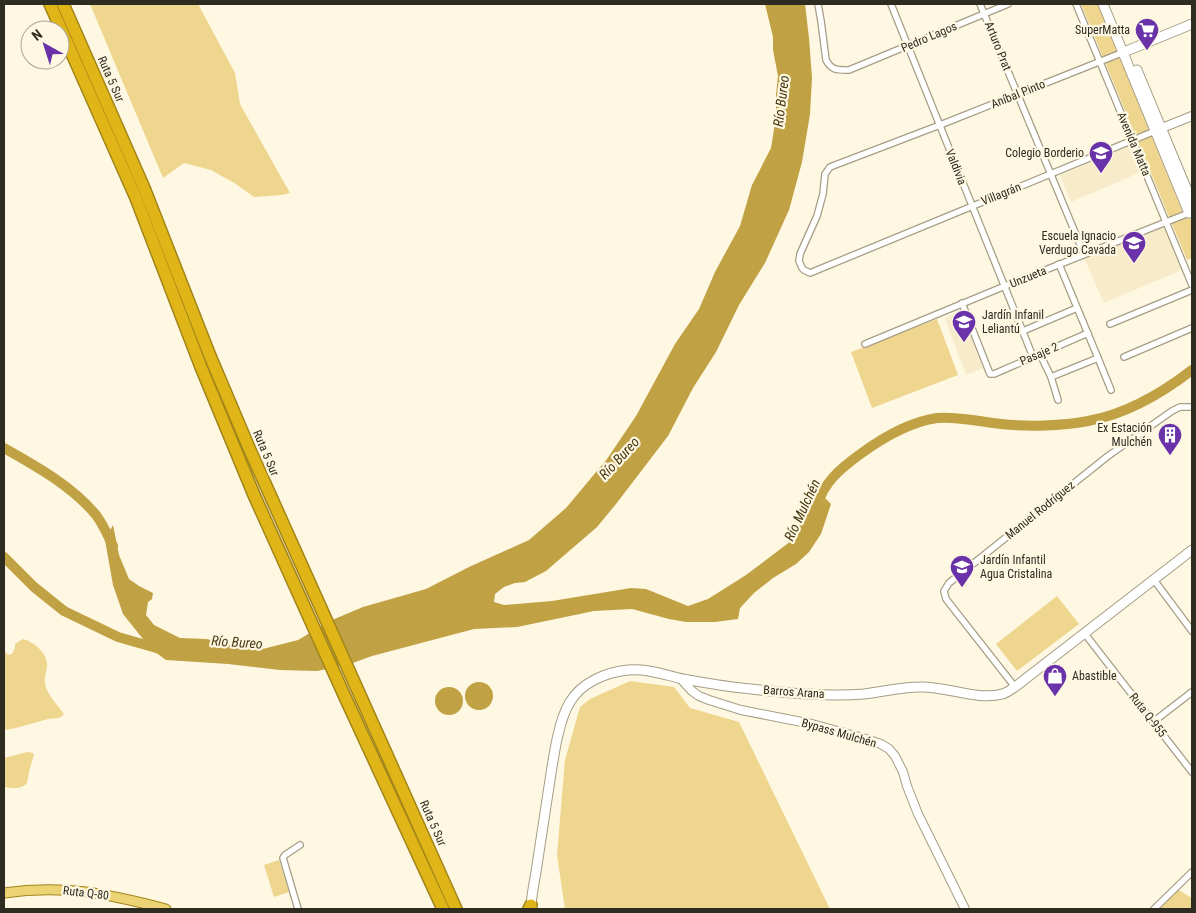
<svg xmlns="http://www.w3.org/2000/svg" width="1196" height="913" font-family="'Roboto Condensed',sans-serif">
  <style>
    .built { fill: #f7ebca }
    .green { fill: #eed68f }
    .water { fill: #c0a144 }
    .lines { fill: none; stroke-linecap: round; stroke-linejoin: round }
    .river { stroke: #c0a144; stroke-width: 10 }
    .minor-casing { stroke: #a69d85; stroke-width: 8 }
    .tertiary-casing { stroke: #a69d85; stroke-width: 10 }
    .secondary-casing { stroke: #a69d85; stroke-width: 11 }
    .primary-casing { stroke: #a2851a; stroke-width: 11 }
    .motorway-casing { stroke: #a2851a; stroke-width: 14 }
    .minor { stroke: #fff; stroke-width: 5.5 }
    .tertiary { stroke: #fff; stroke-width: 8 }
    .secondary { stroke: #fff; stroke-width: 9 }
    .primary { stroke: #ecd374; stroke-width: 9 }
    .motorway { stroke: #e0b517; stroke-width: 11 }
    .labels { text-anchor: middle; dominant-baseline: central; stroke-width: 4.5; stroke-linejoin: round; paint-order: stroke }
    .poi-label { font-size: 12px; fill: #2e2b21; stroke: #fef7e2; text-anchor: end }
    .street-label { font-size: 12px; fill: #2e2b21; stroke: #fef7e2 }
    .water-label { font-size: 14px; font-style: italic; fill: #463911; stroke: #fef7e2 }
  </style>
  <rect width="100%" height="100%" fill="#fef7e2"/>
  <g class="built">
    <path d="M1130,146L1141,172L1071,202L1060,175Z"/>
    <path d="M1165,224L1184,269L1104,303L1084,258Z"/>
    <path d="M959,312L962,314L983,368L966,375L945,318Z"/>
  </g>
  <g class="green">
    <path d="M90,4H198L235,73L240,104L290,193L281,195L254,197L236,184L211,170L184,163L163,178Z"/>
    <path d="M1081,4H1098L1185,218L1190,216L1192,221V258L1187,260Z"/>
    <path d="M937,319L958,375L872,408L851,352Z"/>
    <path d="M1057,596L1079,624L1017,671L996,644Z"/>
    <path d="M23,639C35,642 49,655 47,667C46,674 43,680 46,687C48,695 58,706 64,714L62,716L59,718L48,719L16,728L4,730V650L8,655L12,654L15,648V644Z"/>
    <path d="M630,681L674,687L690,708L739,722L830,909H565L557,855L565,760L580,707L590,699Z"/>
    <path d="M27,752L33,753L34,754L29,772L27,783C21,790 13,788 4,787V758Z"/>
    <path d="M279,860L289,892L274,897L264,865Z"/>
    <path d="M1175,888L1192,898V909H1158Z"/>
  </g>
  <g class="water">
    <path d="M765,4H805L809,38L812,78L810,114L802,162L789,210L765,263L739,305L716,352L693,388L668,436L616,504L597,527L546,571L525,582L515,583L504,587L495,594L494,602L504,605L552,601L631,588L646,589L688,606L708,599L746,575L791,541L798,532L803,511L812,485L831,504L821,534L809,552L796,564L773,578L754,593L740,608L738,619L715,622H686L669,619L632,609L594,611L517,627L474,629L372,656L350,664L317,671L280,670L228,664L166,660L151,649L123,614L113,585L105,540L113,525L119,555L129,579L139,586L153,593L152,599L148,602L146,615L154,625L180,638L206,639L259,650L298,640L332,620L363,607L426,589L469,567L529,540L566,508L607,459L636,416L675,344L699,309L715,272L740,226L752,185L771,148L776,117V95L778,76L773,50V37Z"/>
    <circle cx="479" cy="696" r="14"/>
    <circle cx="449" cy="701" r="14"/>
  </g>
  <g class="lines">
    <g class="river">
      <path d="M4,448C36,466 72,486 96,515C103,524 108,536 113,546"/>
      <path d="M817,506C824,482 840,469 859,455C882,438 909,422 937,418C958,416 981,422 1001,424C1028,427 1062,426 1088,421C1127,414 1161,394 1192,370"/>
      <path d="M4,557L34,587L64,611L118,637L160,649"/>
    </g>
    <defs>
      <g id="minor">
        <path d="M818,4L821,21L826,60C832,71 838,70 849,70L1008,4"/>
        <path d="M891,4L1033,357"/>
        <path d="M980,4L1084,254"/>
        <path d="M1076,4L1192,285"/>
        <path d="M1124,52L940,125L830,167L825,174L823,194L817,216L800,254L799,261L802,268L804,270L810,273L1155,131"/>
        <path d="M1059,264L1098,358L1111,390"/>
        <path d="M962,303L990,374H994L1088,333"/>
        <path d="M1110,324L1192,290"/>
        <path d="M1023,331L1077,308"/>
        <path d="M865,344L1005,286L1189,213"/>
        <path d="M1040,354L1051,377L1058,400"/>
        <path d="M1124,357L1192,328"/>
        <path d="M1051,377L1098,358"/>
        <path d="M1154,580L1192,631"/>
        <path d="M1085,634L1192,772"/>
        <path d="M1015,687L946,599L944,591L949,583L1108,456L1172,411L1180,407H1192"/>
        <path d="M1153,722L1192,692"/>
        <path d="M298,909L283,858L285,855L300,845"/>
        <path d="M1154,909L1192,872"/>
      </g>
      <g id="tertiary">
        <path d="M1157,130L1192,116"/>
        <path d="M681,679L692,691L699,696L709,700L741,710L812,724L863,738L881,744L889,749L895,756L903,772L907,786L918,814L965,909"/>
      </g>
      <g id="secondary">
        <path d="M1103,4L1189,213L1192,211"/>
        <path d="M1124,52L1192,24"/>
        <path d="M1137,70L1192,202"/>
        <path d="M531,909C531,897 534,884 536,872C540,846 544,820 548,793C552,769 557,722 570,702C581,683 606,672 628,670C646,668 665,675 683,679C706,683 728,687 751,689C786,693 828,697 864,694C882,692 901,687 920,687C946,686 978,701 1002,694C1007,693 1011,689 1015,687L1192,550"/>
      </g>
      <path id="primary" d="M4,893C63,884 109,894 166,909"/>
      <g id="motorway">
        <path d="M50,4L136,198L201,367L254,495L345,697L443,909"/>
        <path d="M63,4L144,188L210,356L249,448L456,909"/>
        <path d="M529,909L531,905"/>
      </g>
    </defs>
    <use href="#minor" class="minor-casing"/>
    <use href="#tertiary" class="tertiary-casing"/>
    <use href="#secondary" class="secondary-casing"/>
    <use href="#primary" class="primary-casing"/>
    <use href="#motorway" class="motorway-casing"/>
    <use href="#minor" class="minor"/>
    <use href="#tertiary" class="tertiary"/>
    <use href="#secondary" class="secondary"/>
    <use href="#primary" class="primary"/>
    <use href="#motorway" class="motorway"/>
  </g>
  <defs>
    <symbol id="supermarket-pin" viewBox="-11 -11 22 30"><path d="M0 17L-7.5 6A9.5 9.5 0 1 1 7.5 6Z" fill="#6a32a8" stroke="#fef7e2"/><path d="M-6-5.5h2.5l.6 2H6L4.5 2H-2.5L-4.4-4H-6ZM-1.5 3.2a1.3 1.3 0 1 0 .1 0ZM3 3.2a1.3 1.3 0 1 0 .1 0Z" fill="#fff"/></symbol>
    <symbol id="school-pin" viewBox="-11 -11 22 30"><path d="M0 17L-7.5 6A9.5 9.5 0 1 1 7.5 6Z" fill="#6a32a8" stroke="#fef7e2"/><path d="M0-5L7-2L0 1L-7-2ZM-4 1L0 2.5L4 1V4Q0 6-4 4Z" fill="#fff"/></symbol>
    <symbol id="building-pin" viewBox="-11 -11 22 30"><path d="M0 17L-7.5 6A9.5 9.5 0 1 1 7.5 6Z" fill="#6a32a8" stroke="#fef7e2"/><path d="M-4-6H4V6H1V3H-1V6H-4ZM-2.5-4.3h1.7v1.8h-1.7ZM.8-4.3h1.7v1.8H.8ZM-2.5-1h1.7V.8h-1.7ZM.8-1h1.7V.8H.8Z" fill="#fff"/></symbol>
    <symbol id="shop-pin" viewBox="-11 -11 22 30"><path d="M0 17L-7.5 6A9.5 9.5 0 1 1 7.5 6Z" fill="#6a32a8" stroke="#fef7e2"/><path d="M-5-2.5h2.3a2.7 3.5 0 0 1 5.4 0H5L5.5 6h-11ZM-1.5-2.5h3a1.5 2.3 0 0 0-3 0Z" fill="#fff"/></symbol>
  </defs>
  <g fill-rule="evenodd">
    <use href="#supermarket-pin" x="1133" y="16" width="28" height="38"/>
    <use href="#school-pin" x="1087" y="139" width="28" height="38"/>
    <use href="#school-pin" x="1120" y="229" width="28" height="38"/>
    <use href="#school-pin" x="950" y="308" width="28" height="38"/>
    <use href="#building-pin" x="1156" y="421" width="28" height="38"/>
    <use href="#school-pin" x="948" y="553" width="28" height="38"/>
    <use href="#shop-pin" x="1041" y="662" width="28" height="38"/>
  </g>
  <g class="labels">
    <g class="poi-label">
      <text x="1130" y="30">SuperMatta</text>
      <text x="1084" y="153">Colegio Borderio</text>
      <text x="1116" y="236">Escuela Ignacio<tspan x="1116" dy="14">Verdugo Cavada</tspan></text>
      <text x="982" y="315" text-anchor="start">Jardín Infanil<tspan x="982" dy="14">Leliantú</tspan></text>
      <text x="1152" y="428">Ex Estación<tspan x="1152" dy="14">Mulchén</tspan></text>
      <text x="980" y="560" text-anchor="start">Jardín Infantil<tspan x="980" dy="14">Agua Cristalina</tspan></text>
      <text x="1072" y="676" text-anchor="start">Abastible</text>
    </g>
    <g class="street-label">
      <text transform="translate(929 37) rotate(-23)">Pedro Lagos</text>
      <text transform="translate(998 46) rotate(68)">Arturo Prat</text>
      <text transform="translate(111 79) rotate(66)">Ruta 5 Sur</text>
      <text transform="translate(1018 94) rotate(-22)">Aníbal Pinto</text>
      <text transform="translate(1134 144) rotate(67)">Avenida Matta</text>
      <text transform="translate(956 167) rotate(68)">Valdivia</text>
      <text transform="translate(1001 194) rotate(-22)">Villagrán</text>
      <text transform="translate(1028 277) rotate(-22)">Unzueta</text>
      <text transform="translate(1039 354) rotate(-23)">Pasaje 2</text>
      <text transform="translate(266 453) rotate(67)">Ruta 5 Sur</text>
      <text transform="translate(1040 510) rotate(-39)">Manuel Rodríguez</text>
      <text transform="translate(794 692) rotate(4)">Barros Arana</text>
      <text transform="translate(1148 715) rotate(52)">Ruta Q-955</text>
      <text transform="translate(839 733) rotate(16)">Bypass Mulchén</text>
      <text transform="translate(433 823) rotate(66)">Ruta 5 Sur</text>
      <text transform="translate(86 893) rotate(7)">Ruta Q-80</text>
    </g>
    <g class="water-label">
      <text transform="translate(781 101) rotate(-83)">Río Bureo</text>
      <text transform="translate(619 458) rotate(-47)">Río Bureo</text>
      <text transform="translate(802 510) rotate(-65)">Río Mulchén</text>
      <text transform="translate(237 642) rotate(4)">Río Bureo</text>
    </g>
  </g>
  <rect width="1196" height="913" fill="none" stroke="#2e2b21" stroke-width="10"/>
  <g transform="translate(45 45) rotate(321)"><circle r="24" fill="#fef7e2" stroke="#aba595"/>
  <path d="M0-4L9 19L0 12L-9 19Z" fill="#6a32a8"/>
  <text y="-8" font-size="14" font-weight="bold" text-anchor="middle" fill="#2e2b21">N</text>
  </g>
</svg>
